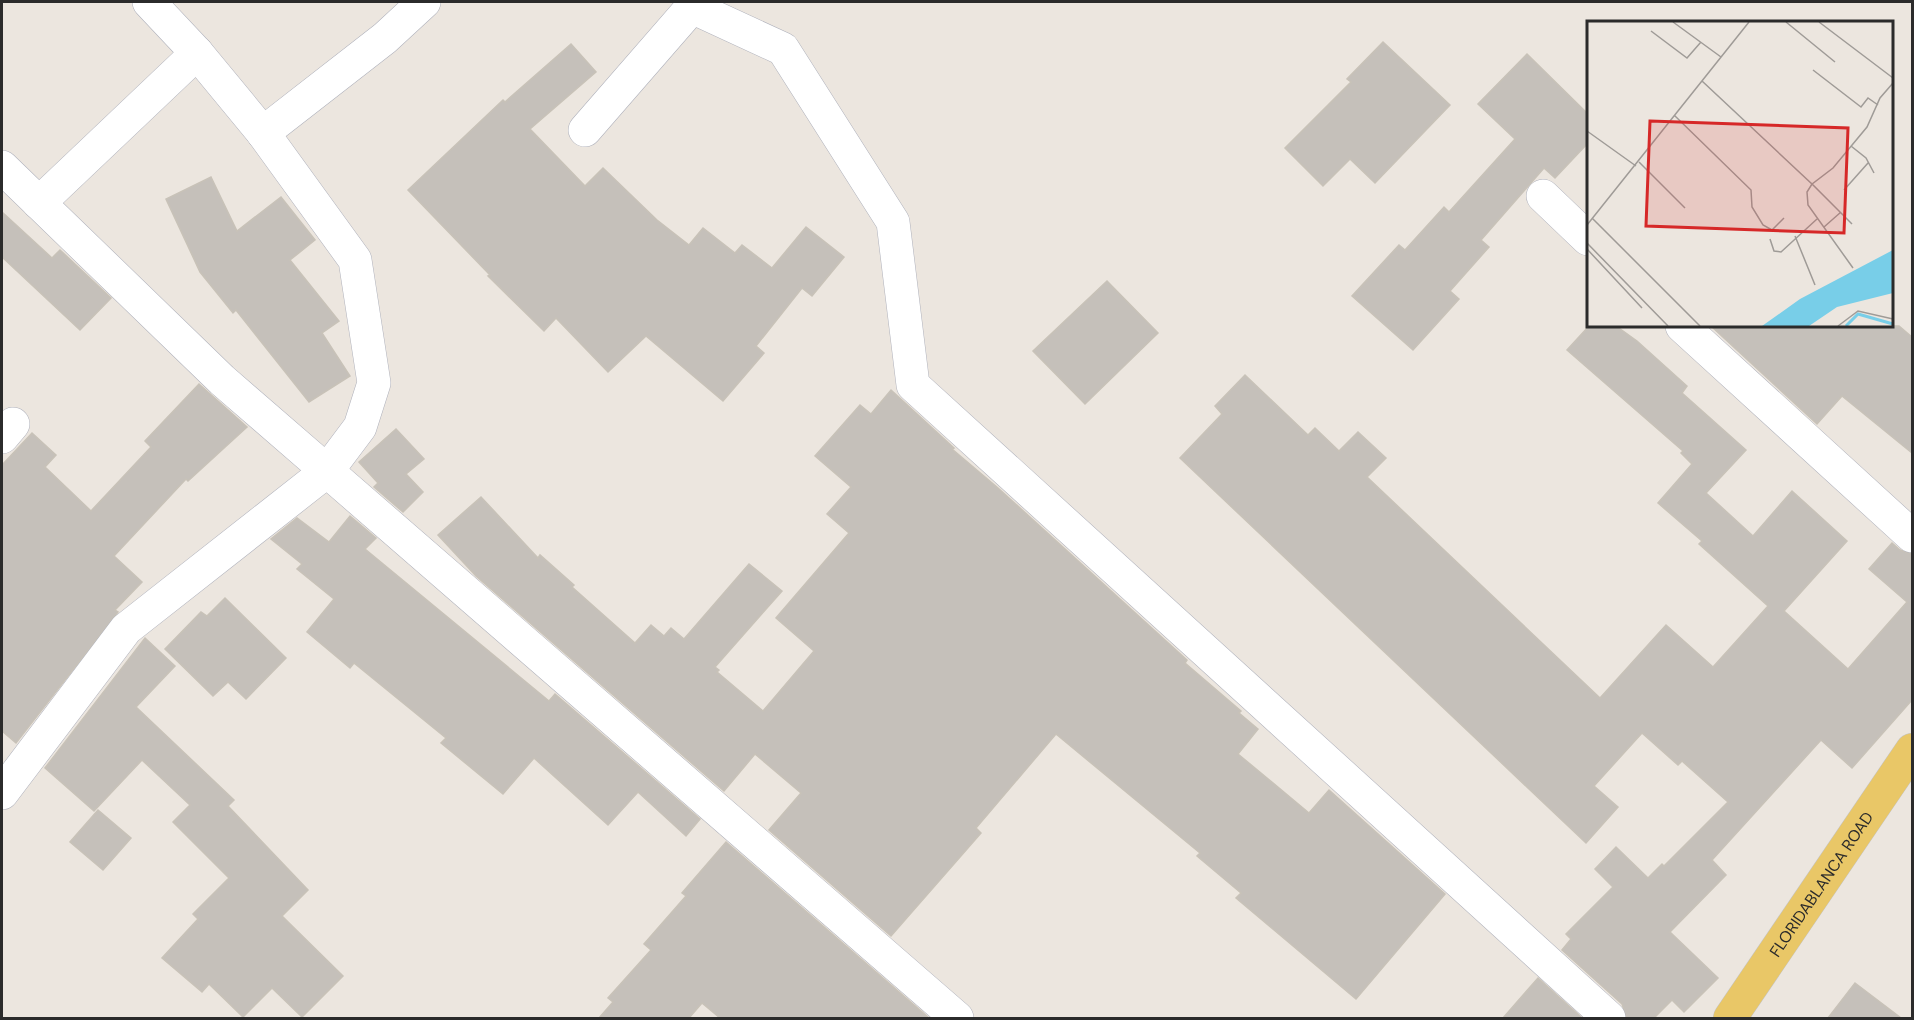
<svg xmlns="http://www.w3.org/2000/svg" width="1914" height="1020" font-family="'DM Sans',sans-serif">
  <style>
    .building { fill: #c5c0ba; stroke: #c8c2b8; stroke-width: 1.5 }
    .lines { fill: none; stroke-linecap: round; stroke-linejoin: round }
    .minor-casing { stroke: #afb1bb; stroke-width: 34 }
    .primary-casing { stroke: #c4c4c4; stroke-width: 34 }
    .minor { stroke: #fff; stroke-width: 33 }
    .primary { stroke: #e9c767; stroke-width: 33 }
    .labels { text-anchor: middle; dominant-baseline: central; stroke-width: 4.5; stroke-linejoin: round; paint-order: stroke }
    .street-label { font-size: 16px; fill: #2b2b2b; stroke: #fff }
    .inset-river { fill: none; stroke: #78cee8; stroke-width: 3 }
    .inset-road { fill: none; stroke: #9f9b97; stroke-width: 1.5 }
    .view { fill: #d62828; fill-opacity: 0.15; stroke: #d62828; stroke-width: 3 }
    .inset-edge { fill: none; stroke: #2b2b2b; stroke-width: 3 }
  </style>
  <rect width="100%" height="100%" fill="#ece6df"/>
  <g class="building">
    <path d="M1383,42L1450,105L1375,183L1350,159L1323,186L1285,148L1351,82L1347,79Z"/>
    <path d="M571,44L596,72L530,129L585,186L603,168L657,220L689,245L703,228L735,253L742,245L772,268L806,227L844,257L812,296L802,288L756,346L764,353L723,401L646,336L608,372L556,318L544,331L488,276L490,275L408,190L503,100L505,102Z"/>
    <path d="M1527,54L1588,114V143L1555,178L1544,168L1481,240L1489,247L1450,291L1459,299L1413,350L1352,296L1399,245L1405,250L1444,207L1449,212L1515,139L1478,104Z"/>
    <path d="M211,177L237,231L281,197L315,240L290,260L339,321L322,333L350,376L309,402L236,310L233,313L200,272L166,199Z"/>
    <path d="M2,212L52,258L60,250L111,298L80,330L2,257Z"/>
    <path d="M1107,281L1158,333L1085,404L1033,351Z"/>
    <path d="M1589,326H1616L1637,341L1687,386L1682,393L1746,450L1706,493L1753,536L1792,491L1847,541L1784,611L1848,669L1907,602L1869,569L1892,543L1900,550L1912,554V700L1852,768L1821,740L1712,860L1726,875L1670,932L1718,978L1684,1012L1672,1000L1654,1018H1627L1622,1004L1562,950L1571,939L1566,934L1613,887L1595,869L1616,847L1648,878L1662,864L1664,866L1728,802L1682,761L1678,765L1642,733L1594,786L1618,807L1586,843L1180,458L1222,414L1215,406L1245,375L1308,435L1315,428L1339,451L1358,432L1386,458L1367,477L1600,698L1666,625L1713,667L1768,606L1699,544L1702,541L1658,503L1692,464L1681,453L1683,451L1567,350Z"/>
    <path d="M1711,326H1899L1912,337V453L1842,396L1817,424Z"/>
    <path d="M199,384L247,427L188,481L186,479L114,556L142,582L115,610L118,612L16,743L2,731V465L32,433L56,455L45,467L91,511L151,447L145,441Z"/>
    <path d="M891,390L954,448L952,449L998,488L1187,660L1185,663L1241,711L1239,713L1258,729L1238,754L1309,813L1329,790L1445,894L1356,999L1236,898L1241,893L1197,856L1200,853L1056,734L976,828L981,833L891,936L769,830L801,793L755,754L724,791L476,576L438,535L481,497L538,558L540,555L574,585L572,587L635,643L651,625L664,636L671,628L684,639L749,564L782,591L715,667L719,670L717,672L763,711L814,651L776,618L849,533L827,514L851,487L815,456L860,405L871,414Z"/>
    <path d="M396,429L424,459L406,474L423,492L403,512L374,487L378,483L359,462Z"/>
    <path d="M350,516L376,538L365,549L549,701L555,694L700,819L686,836L638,792L608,825L534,758L503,794L441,743L446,738L354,663L350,668L307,632L334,599L297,569L302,564L271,539L297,518L329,542Z"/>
    <path d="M225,598L286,658L246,699L228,682L213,696L165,649L201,612L207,616Z"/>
    <path d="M145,638L175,666L136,707L234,800L228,806L308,890L282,916L343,976L302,1017L272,988L243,1017L209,984L202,992L162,958L198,919L193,914L229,878L173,822L190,805L142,760L94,811L45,768Z"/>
    <path d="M98,810L131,838L103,870L70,842Z"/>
    <path d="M726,842L929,1018H720L702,1003L689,1018H599L613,1002L608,998L651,950L644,944L686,896L682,893Z"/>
    <path d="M1538,978L1582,1018H1503Z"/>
    <path d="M1855,983L1901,1018H1828Z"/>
  </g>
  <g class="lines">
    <defs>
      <g id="minor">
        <path d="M585,130L692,7L783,49L893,222L913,385L1609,1018"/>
        <path d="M263,133L385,38L424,2"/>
        <path d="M2,167L222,380L327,471L360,427L374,383L355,260L263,133L197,53L149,2"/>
        <path d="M1543,196L1588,239"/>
        <path d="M39,203L197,53"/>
        <path d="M1682,326L1912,536"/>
        <path d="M2,437L13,424"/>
        <path d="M2,793L126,629L327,471L957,1018"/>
      </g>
      <g id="primary">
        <path id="s1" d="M1730,1018L1912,750"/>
      </g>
    </defs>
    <use href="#minor" class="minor-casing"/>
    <use href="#primary" class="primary-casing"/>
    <use href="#minor" class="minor"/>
    <use href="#primary" class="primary"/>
  </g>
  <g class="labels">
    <g class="street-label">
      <text stroke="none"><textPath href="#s1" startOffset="162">FLORIDABLANCA ROAD</textPath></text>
    </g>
  </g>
  <g transform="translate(1587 21)">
    <rect width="306" height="306" fill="#ece6df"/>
    <path d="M306,229V272L250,286L222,305H175L213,278Z" fill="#78cee8"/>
    <path class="inset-river" d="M259,305L271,293L306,303"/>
    <path class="inset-road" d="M86,1L134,36M199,1L248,41M232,1L306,57M64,10L100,37L114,21M226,49L274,86L281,77L291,84M115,60L225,163L246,147L280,106L293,77L306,62M87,94L164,169L165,186L176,204L185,209L197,197M0,110L49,145M264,125L279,137L287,152M52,141L98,187M257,169L281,142M5,197L113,305M265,203L225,163L220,171L221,184L266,247M0,204L162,1M237,206L254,191M208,215L228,264M183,218L187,230L194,231L230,198M0,222L81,305M0,228L55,287M251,305L271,290L306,298"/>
    <path class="view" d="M63,100L261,107L257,212L59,205Z"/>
    <rect width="306" height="306" class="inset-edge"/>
  </g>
  <rect width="1914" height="1020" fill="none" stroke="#2b2b2b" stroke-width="6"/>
</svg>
